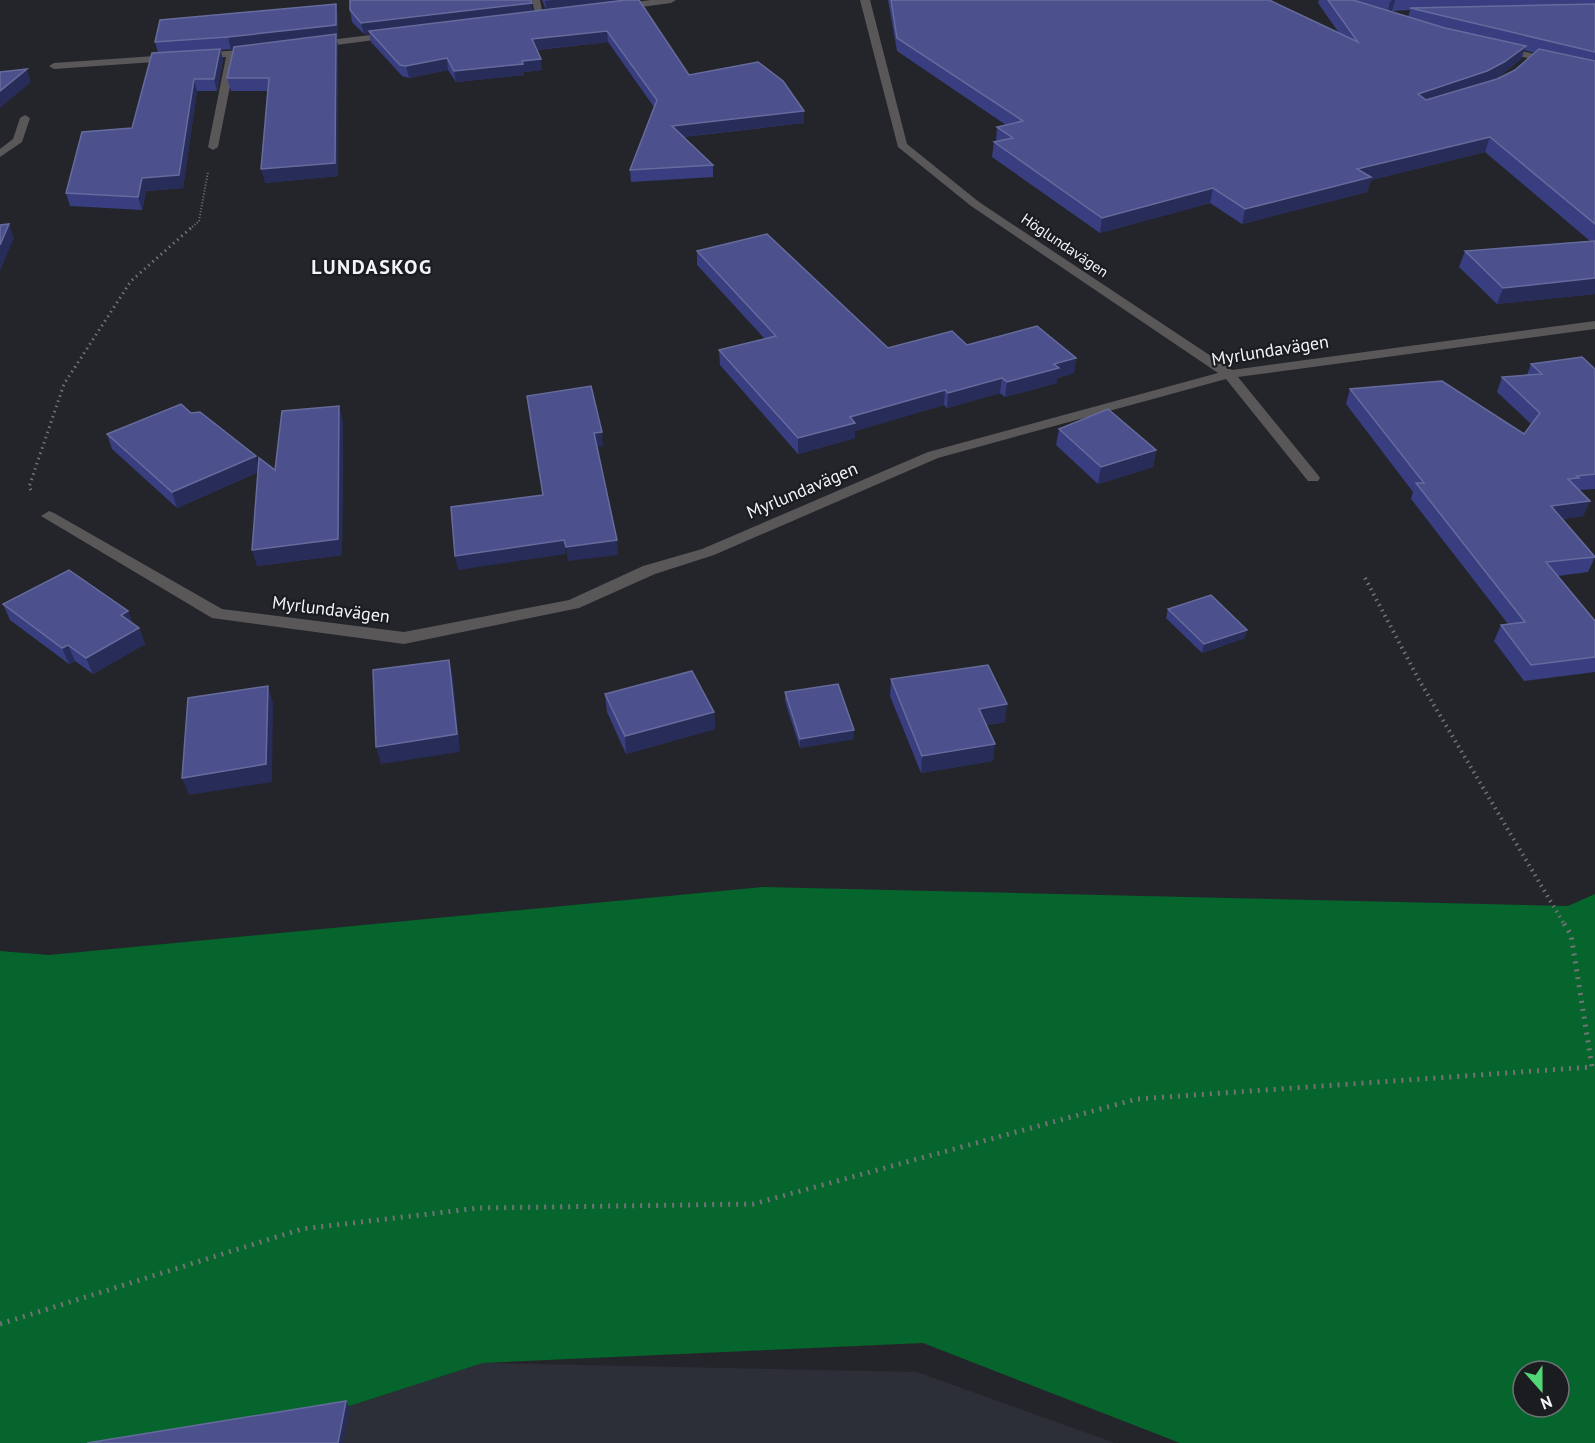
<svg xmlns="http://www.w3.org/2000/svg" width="1595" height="1443" font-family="'PT Sans',sans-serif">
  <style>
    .built { fill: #2c2e38 }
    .forest { fill: #05652c; fill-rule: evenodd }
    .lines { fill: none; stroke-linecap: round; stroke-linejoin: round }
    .path-far3 { stroke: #727377; stroke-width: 2; stroke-dasharray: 1 2; stroke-linecap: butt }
    .path-far2 { stroke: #727377; stroke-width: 3; stroke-dasharray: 1.5 4; stroke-linecap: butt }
    .path-far1 { stroke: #727377; stroke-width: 4; stroke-dasharray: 1.5 4.5; stroke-linecap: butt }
    .path { stroke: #727377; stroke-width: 5; stroke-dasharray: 2 6; stroke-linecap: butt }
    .minor { fill: #595758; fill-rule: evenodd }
    .wall { fill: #383e80; fill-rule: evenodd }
    .shaded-wall { fill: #282c58 }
    .building { fill: #4c518d; stroke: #666b9d; stroke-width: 1.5 }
    .labels { text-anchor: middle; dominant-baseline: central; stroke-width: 4.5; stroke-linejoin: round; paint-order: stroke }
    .far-street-label { font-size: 15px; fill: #f3f4f7; stroke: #1b1c20 }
    .street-label { font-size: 18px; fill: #f3f4f7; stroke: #1b1c20 }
    .far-district-label { font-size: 20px; font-weight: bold; letter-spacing: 1.5px; fill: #f3f4f7; stroke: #1b1c20 }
  </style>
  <rect width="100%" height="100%" fill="#24252a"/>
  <path class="built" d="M483,1363L917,1372L1115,1443H235Z"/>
  <path class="forest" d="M763,887L1568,906L1595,894V1443H1180L923,1343L483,1363L235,1443H0V951L49,955ZM1523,1371H1559V1407H1523Z"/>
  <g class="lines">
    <path class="path-far3" d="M190,229L199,221L208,172"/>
    <path class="path-far2" d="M31,490L29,487L64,384L131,281L192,227"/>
    <path class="path-far1" d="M1365,578L1419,680L1564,924"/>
    <path class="path" d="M0,1324L302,1229L479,1208L753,1204L1137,1099L1592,1067L1571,935L1563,922"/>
    <g class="minor">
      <path d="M532,0H540L544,20L536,18Z"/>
      <path d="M651,0H676L671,3L619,10L614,7L619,4Z"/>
      <path d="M860,0H870L907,144L979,202L1232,370L1595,321V329L1238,377L1318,475L1320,478L1318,481H1308L1226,379L938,458L714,555L655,574L579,608L404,644L212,618L41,516L49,511L54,513L222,609L404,632L569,600L643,566L702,549L928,452L1218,373L971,206L898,147Z"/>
      <path d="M395,32L398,33V37L313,48L308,45L313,42Z"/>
      <path d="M1500,46L1595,68V74L1497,51V47Z"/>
      <path d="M255,49L260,52L258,54L236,56L218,147L213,150L208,147L226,57L54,69L49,66L54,63Z"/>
      <path d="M25,115L30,118L22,142L0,157V149L13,139L20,118Z"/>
    </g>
  </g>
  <g class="wall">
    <path d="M542,0H639L689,75L804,111V123L683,137L713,165V177L631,182L630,170L654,107L608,42L537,50L542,70L524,72V75L456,82L448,70L409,78L402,76L371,42L369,33L364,34L352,22L350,10L533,11L546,10Z"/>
    <path d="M888,0H1269L1339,33L1318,3L1319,0H1595V294L1497,304L1459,267L1465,251L1590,241L1485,152L1371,180L1367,192L1242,224L1210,203L1100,233L992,157L994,142H996L997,127L1006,125L897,51ZM1410,10L1408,17L1391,11H1392ZM1524,50L1535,53L1515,70L1497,79L1491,81L1500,76L1521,59Z"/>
    <path d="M338,16V37H336L338,46V176L265,183L268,91H231L227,78L233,49L221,50L223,60L217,91H197L183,188L146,191L142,210L70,206L66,193L132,128L158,53L155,42Z"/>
    <path d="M697,251L888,348L967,345L1076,358L1074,373L1057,378V383L1005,397L1000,393L947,408L944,405L855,431V438L798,454L720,365L719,350L765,339L697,265Z"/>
    <path d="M1531,364L1595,369V489L1579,490L1590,501L1583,516L1562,519L1595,557L1588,572L1558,576L1595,621V672L1524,681L1494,641L1501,625L1508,624L1411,499L1413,492L1346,404L1350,389L1524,434L1531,424L1497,392L1502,377L1527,375Z"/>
    <path d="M343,421L342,555L257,566L258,472L177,508L112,449L107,434L259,465L275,470Z"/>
    <path d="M1059,429L1156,450L1153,467L1098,484L1056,445Z"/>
    <path d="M3,604L128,611L133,624L139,628L145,644L93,674L75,661L69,664L10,620Z"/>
    <path d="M1168,609L1245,638L1202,653L1166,618Z"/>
    <path d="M891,679L1005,722L986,725L993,761L921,773L890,696Z"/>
    <path d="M785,692L854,730V739L800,748L785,701Z"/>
    <path d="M605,694L714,712L715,729L626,754L607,712Z"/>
  </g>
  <g class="shaded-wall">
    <path d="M554,0H632L547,13L545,1Z"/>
    <path d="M1392,0H1395L1392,11L1387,15L1390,2Z"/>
    <path d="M532,3L533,14L369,31V33L364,34L361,23Z"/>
    <path d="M336,4L338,16V37H336L338,46V176L265,183L261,169L336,37L231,50L228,37Z"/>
    <path d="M607,31L608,42L533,50L532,39Z"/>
    <path d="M1526,46L1521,59L1500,76L1482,85L1414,108L1418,94Z"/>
    <path d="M220,49L223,60L217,91L214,79Z"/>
    <path d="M447,58L448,70L409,78L406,66Z"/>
    <path d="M541,59L542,70L524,72V75L456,82L454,71L522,61Z"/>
    <path d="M27,69L31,82L0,108V91Z"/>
    <path d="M194,79L197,91L183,188L146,191L142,210L138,197L142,178Z"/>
    <path d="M804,111V123L672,138V126Z"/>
    <path d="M1490,137L1485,152L1371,180L1367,192L1242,224L1245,209L1357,169Z"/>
    <path d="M1213,188L1210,203L1100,233L1102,218Z"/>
    <path d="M9,224L14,238L0,271V245Z"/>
    <path d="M1595,278V294L1497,304L1503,288Z"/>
    <path d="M1076,358L1074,373L1057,378V383L1005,397L1007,382L1054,364Z"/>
    <path d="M1002,378L1000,393L947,408L948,393Z"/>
    <path d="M945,390L944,405L855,431V438L798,454V438L850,417Z"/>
    <path d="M339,406L343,421L342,555L257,566L252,550Z"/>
    <path d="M602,432L603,446L596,447L594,433Z"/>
    <path d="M1156,450L1153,467L1098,484L1101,467Z"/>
    <path d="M256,456L260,471L177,508L172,492Z"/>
    <path d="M1590,501L1583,516L1544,522L1551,506Z"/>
    <path d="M564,540L566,554L458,570L455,556Z"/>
    <path d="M617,540L618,555L568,561L566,547Z"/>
    <path d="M128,611L134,627L121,615Z"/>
    <path d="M139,628L145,644L93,674L86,658Z"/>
    <path d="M1247,630L1245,638L1202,653L1204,644Z"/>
    <path d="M68,645L75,661L69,664L62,648Z"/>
    <path d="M449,660L453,677L460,752L381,764L376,747Z"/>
    <path d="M268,686L273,703L272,782L189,795L182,778Z"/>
    <path d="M1007,704L1005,722L977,726L979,709Z"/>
    <path d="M714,712L715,729L626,754L625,736Z"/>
    <path d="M854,730V739L800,748V739Z"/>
    <path d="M995,744L993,761L921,773L922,756Z"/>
    <path d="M346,1401L350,1408L343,1443H338Z"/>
  </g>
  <g class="building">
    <path d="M350,0H531L532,3L361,23L350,10Z"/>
    <path d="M626,0H639L689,75L758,62L783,81L804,111L672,126L713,165L630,170L657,100L607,31L532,39L541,59L522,61L523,64L454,71L447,58L406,66L400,65L369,31Z"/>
    <path d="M891,0H1269L1358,42L1328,0H1353L1445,28L1526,46L1504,62L1487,71L1418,94L1426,100L1497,79L1515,70L1539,49L1595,61V224L1490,137L1357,169L1371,177L1245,209L1213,188L1102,218L994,142L1013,138L997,127L1023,121L897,38Z"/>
    <path d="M336,4V25L228,37L155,42L160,20Z"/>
    <path d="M1595,4V52L1410,8Z"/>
    <path d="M336,34L335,163L261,169L269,78H227L234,47Z"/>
    <path d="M220,49L214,79H194L179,175L142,178L138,197L66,193L82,132L132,128L152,53Z"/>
    <path d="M27,69L0,91V72Z"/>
    <path d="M9,224L0,245V225Z"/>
    <path d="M767,234L888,348L952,331L967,345L1037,326L1076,358L1054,364L1059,368L1007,382L1002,378L948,393L945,390L850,417L855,423L798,438L719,350L776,336L697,251Z"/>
    <path d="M1595,241V278L1503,288L1465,251Z"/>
    <path d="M1582,357L1595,369V474L1577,476L1579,478L1568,479L1590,501L1551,506L1595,557L1546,562L1595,621V657L1531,665L1501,625L1525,622L1416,483H1424L1350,389L1442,381L1524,434L1540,413L1502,377L1542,374L1531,364Z"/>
    <path d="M591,386L602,432L594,433L617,540L566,547L564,540L455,556L451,507L543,495L527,396Z"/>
    <path d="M181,404L191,413L200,412L256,456L172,492L107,434Z"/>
    <path d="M339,406L338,539L252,550L259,458L275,470L282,411Z"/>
    <path d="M1108,409L1156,450L1101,467L1059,429Z"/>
    <path d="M69,570L128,611L121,615L139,628L86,658L68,645L62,648L3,604Z"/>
    <path d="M1211,595L1247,630L1204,644L1168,609Z"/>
    <path d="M449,660L457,734L376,747L373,670Z"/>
    <path d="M988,665L1007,704L979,709L995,744L922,756L891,679Z"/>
    <path d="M692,671L714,712L625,736L605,694Z"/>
    <path d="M838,684L854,730L800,739L785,692Z"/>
    <path d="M268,686L266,764L182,778L188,698Z"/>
    <path d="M346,1401L338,1443H87Z"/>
  </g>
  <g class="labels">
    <g class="far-street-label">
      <text transform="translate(1065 245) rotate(34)">Höglundavägen</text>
    </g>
    <g class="street-label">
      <text transform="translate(1270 350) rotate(-9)">Myrlundavägen</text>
      <text transform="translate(802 490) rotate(-23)">Myrlundavägen</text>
      <text transform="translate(331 609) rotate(7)">Myrlundavägen</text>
    </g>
    <g class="far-district-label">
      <text x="372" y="267">LUNDASKOG</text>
    </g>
  </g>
  <g transform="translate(1541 1389) rotate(159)"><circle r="28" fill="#1b1c20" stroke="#717276" stroke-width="1.5"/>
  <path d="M0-4.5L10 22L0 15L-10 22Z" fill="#50d674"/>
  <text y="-9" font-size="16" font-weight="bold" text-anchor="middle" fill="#f3f4f7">N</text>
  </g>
</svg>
